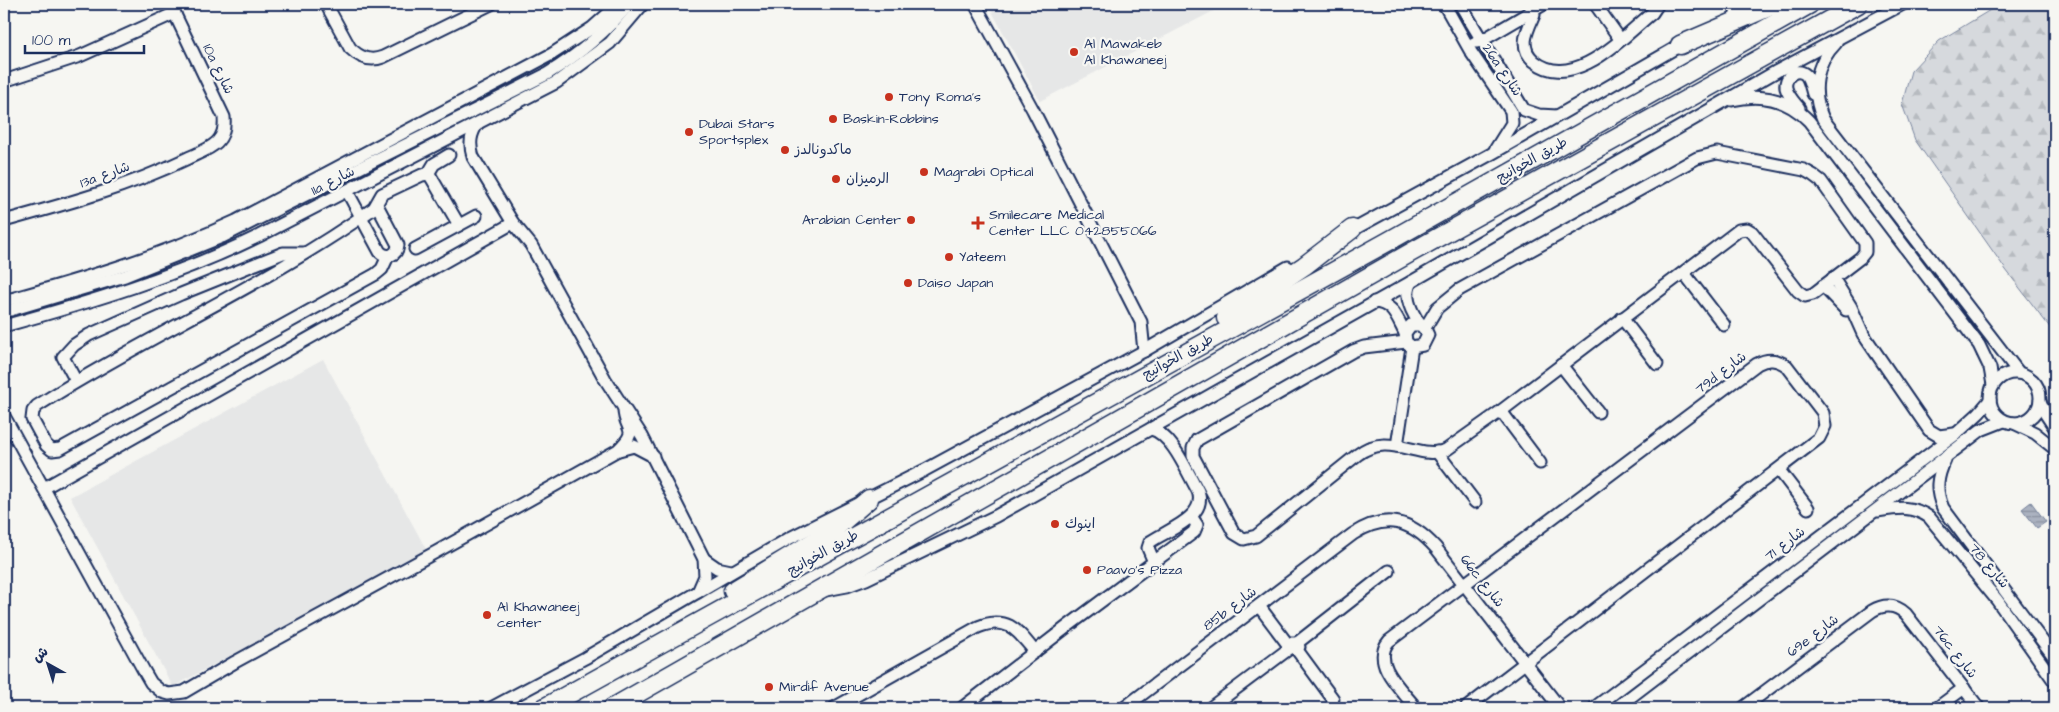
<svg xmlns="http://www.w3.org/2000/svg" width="2059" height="712" font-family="'Architects Daughter','Playpen Sans Arabic',sans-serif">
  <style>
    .built { fill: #e6e7e7 }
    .forest { fill: url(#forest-firs); stroke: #78849e }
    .water { fill: url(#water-rules); stroke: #717e99 }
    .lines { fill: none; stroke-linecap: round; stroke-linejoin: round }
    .minor-casing { stroke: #1b2f5e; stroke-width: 15 }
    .highway-casing { stroke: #1b2f5e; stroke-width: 21 }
    .minor { stroke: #f6f6f2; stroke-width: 11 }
    .highway { stroke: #f6f6f2; stroke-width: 18 }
    .poi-dot { fill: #c8321e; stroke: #f6f6f2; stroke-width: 2 }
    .labels { text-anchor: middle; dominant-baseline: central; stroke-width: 4.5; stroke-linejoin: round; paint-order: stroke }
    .poi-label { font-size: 14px; fill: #1b2f5e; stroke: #f6f6f2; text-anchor: start }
    .street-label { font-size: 14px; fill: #1b2f5e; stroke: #f6f6f2 }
  </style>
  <defs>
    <pattern id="forest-firs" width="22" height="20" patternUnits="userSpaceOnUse" patternTransform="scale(1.25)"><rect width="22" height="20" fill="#d6d9dd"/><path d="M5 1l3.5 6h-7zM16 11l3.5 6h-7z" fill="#b7bbc0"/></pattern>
    <pattern id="water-rules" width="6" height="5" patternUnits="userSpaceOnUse" patternTransform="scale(1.25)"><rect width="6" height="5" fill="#abb2c0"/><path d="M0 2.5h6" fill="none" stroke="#8a919f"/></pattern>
  </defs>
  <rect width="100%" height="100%" fill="#f6f6f2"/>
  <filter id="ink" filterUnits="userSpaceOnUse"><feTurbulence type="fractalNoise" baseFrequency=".02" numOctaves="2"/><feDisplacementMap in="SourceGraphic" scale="10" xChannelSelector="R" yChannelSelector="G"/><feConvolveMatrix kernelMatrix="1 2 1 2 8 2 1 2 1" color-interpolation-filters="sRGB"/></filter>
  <g filter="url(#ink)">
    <g class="built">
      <path d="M988,4H1227L1040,101Z"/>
      <path d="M323,359L426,549L173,687L70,497Z"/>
    </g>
    <path class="forest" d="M2000,4H2055V334L2006,270L1915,140L1902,104L1911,71L1939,41Z"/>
    <path class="water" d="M2031,502L2046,522L2037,528L2022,509Z"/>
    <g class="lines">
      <defs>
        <g id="minor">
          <path d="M326,4L350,48C360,58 370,62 383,57L491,4"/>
          <path d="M975,4L1033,110L1141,322L1144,351"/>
          <path d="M1444,4L1471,52L1511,111L1512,123L1495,150"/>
          <path d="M1460,4L1524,110L1539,115L1557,116"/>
          <path d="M1530,4L1534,15C1527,31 1518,47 1534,61C1573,93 1624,36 1652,13L1658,4"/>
          <path d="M1595,4L1620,39"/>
          <path d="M1736,13L1753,4"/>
          <path d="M1476,42L1481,41L1544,4"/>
          <path d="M1836,43C1815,64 1811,92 1823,119L2019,373"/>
          <path d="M4,81L80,56L175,13"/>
          <path d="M1732,100C1762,93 1788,99 1809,121L1979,345L1990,368L1993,385"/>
          <path d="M1799,108C1794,102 1788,96 1786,88C1784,77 1796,66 1806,75C1810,80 1811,88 1813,94"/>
          <path d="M478,123C470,134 469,144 473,157L513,223L531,245L605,379L642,436L704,559L705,576L698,592"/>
          <path d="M428,174L434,164L449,155"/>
          <path d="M347,191L380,252C388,259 397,255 398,245L377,205"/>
          <path d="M4,221C66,204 128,187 186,159C196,154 209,150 217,142C224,135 225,127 224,117L170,4"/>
          <path d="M1347,233L1493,153L1686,42"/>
          <path d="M415,249L476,216"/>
          <path d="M388,256L382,269L376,274L60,449L52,450L46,445L32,419L33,411L37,406C146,336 268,284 374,208L382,194L422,175L428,174L431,177L459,225"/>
          <path d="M1684,273L1724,325"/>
          <path d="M1833,278L1851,307L1863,334L1929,430L1939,436L1954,434"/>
          <path d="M1411,282C1403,295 1411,311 1419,323C1422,328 1426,329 1428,335L1423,345L1412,347L1406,342L1405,333L1411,325H1420"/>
          <path d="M1823,286L1846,310"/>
          <path d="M4,301C83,279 161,256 236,221L552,54L592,28L619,4"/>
          <path d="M1374,302C1393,303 1397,318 1405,333"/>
          <path d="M4,312L125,276L222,237L547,74C578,55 606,32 629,4"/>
          <path d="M1622,318L1657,364"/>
          <path d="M4,326C91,302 177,276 259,236L557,82L610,43L643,4"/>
          <path d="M1406,342L1364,347L1353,351L1197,440L1193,448V456L1234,533L1244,539L1256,536L1357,455C1389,430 1419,461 1446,450L1501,411L1739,230L1747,229L1752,232L1798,291L1805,296L1813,294L1860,258L1865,252V243L1821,181L1813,175L1804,170L1717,153L1697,158L1459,290L1437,308L1425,328"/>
          <path d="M1561,365L1598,412"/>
          <circle cx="2015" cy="398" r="25"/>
          <path d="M76,381L63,357L74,345L89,335L181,294L283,253H304"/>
          <path d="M2040,401L2045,413L2055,428"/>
          <path d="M1501,411L1540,463"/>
          <path d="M4,416L144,671L151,683L162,692L169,694L184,692L235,662L436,552L618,450C641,428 624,431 624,409"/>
          <path d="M2014,423L2035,433L2055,449"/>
          <path d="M1151,429C1172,434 1187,472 1198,491C1208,517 1167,530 1150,542L1148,548L1154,562"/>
          <path d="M1397,446L1412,347"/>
          <path d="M619,450L634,446L653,456"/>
          <path d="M1437,452L1475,502"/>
          <path d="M1945,460C1937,477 1935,490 1943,508L2055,658"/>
          <path d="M1779,470L1808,508"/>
          <path d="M44,488L513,223"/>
          <path d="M1878,511C1897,508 1912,505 1929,517L1997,600L2055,682"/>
          <path d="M704,559L717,568L731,571"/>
          <path d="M826,590L847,586L866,579L996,516L1411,282L1777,71L1903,4"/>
          <path d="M1259,606L1289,646"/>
          <path d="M1291,643H1297L1299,647L1297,650L1333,699"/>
          <path d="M1297,643L1389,571"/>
          <path d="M491,708L585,658L790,538L925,470L1144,351L1288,267"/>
          <path d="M834,708L978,627C1008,615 1018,631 1035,652"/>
          <path d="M962,708L1068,626L1194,532L1197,525L1191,516"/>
          <path d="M1124,708L1353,534C1386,513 1411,520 1436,548L1560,708"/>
          <path d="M1210,708L1290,648"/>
          <path d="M1416,708C1403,691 1370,663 1389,641L1757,364C1768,358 1777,359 1787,366L1823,413L1825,426L1819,438L1466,708"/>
          <path d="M1594,708L1956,434L1979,413L1990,400"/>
          <path d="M1616,708L1981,430L2004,421"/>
          <path d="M1743,708L1872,611C1884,604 1895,604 1906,614L1979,708"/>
          <path d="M1937,708L1964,688"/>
        </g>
        <g id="highway">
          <path d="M1680,45L1776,4"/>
          <path d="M1226,318L1304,266L1352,229"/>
          <path d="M733,591L833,530L869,499"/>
          <path d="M544,708L1389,241L1810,4"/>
          <path d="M612,708L1410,253L1858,4"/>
        </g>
      </defs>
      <use href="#minor" class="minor-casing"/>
      <use href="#highway" class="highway-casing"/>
      <use href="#minor" class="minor"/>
      <use href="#highway" class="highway"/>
    </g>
  </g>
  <g class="poi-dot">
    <circle cx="1074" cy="52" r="5"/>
    <circle cx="889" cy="97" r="5"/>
    <circle cx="833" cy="119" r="5"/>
    <circle cx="689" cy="132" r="5"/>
    <circle cx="785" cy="150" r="5"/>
    <circle cx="924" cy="172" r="5"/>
    <circle cx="836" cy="179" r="5"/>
    <circle cx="911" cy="220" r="5"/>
    <path d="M975.5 215.5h5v5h5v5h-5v5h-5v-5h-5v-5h5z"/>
    <circle cx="949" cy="257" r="5"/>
    <circle cx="908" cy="283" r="5"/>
    <circle cx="1055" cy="524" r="5"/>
    <circle cx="1087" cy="570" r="5"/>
    <circle cx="487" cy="615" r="5"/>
    <circle cx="769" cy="687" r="5"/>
  </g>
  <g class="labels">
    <g class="poi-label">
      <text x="1084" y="44">Al Mawakeb<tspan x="1084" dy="16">Al Khawaneej</tspan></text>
      <text x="899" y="97">Tony Roma's</text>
      <text x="843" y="119">Baskin-Robbins</text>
      <text x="699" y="124">Dubai Stars<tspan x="699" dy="16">Sportsplex</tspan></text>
      <text x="795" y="150">ماكدونالدز</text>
      <text x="934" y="172">Magrabi Optical</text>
      <text x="846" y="179">الرميزان</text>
      <text x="989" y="215">Smilecare Medical<tspan x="989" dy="16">Center LLC 042855066</tspan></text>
      <text x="901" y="220" text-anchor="end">Arabian Center</text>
      <text x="959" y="257">Yateem</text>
      <text x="918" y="283">Daiso Japan</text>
      <text x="1065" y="524">اينوك</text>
      <text x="1097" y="570">Paavo's Pizza</text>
      <text x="497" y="607">Al Khawaneej<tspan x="497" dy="16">center</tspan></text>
      <text x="779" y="687">Mirdif Avenue</text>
    </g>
    <g class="street-label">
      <text transform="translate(218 69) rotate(64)">10a شارع</text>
      <text transform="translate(1502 70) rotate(56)">26a شارع</text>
      <text transform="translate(1532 160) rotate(-29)">طريق الخوانيج</text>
      <text transform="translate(105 175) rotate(-20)">13a شارع</text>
      <text transform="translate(333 181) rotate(-27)">11a شارع</text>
      <text transform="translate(1178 357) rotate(-29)">طريق الخوانيج</text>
      <text transform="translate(1721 373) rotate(-37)">79d شارع</text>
      <text transform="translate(1785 544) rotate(-37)">شارع 71</text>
      <text transform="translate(823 553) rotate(-29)">طريق الخوانيج</text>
      <text transform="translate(1989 566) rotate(50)">شارع 78</text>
      <text transform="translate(1482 581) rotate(52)">66c شارع</text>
      <text transform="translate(1230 609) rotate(-37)">85b شارع</text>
      <text transform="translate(1813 636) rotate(-37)">69e شارع</text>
      <text transform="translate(1955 652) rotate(52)">76c شارع</text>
    </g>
  </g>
  <rect width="2059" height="712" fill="none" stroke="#f6f6f2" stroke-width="20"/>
  <rect x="10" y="10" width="2039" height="692" fill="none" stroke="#1b2f5e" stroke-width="2" filter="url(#ink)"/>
  <g transform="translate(48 664) rotate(321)" stroke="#f6f6f2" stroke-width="4" paint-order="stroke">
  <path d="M0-4L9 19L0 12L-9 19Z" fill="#1b2f5e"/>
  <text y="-8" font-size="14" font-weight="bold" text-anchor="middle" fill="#1b2f5e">ش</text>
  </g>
  <path d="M25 45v8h119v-8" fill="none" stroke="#1b2f5e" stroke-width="2.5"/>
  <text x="32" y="45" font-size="15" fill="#1b2f5e" stroke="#f6f6f2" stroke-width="4" paint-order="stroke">100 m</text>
</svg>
